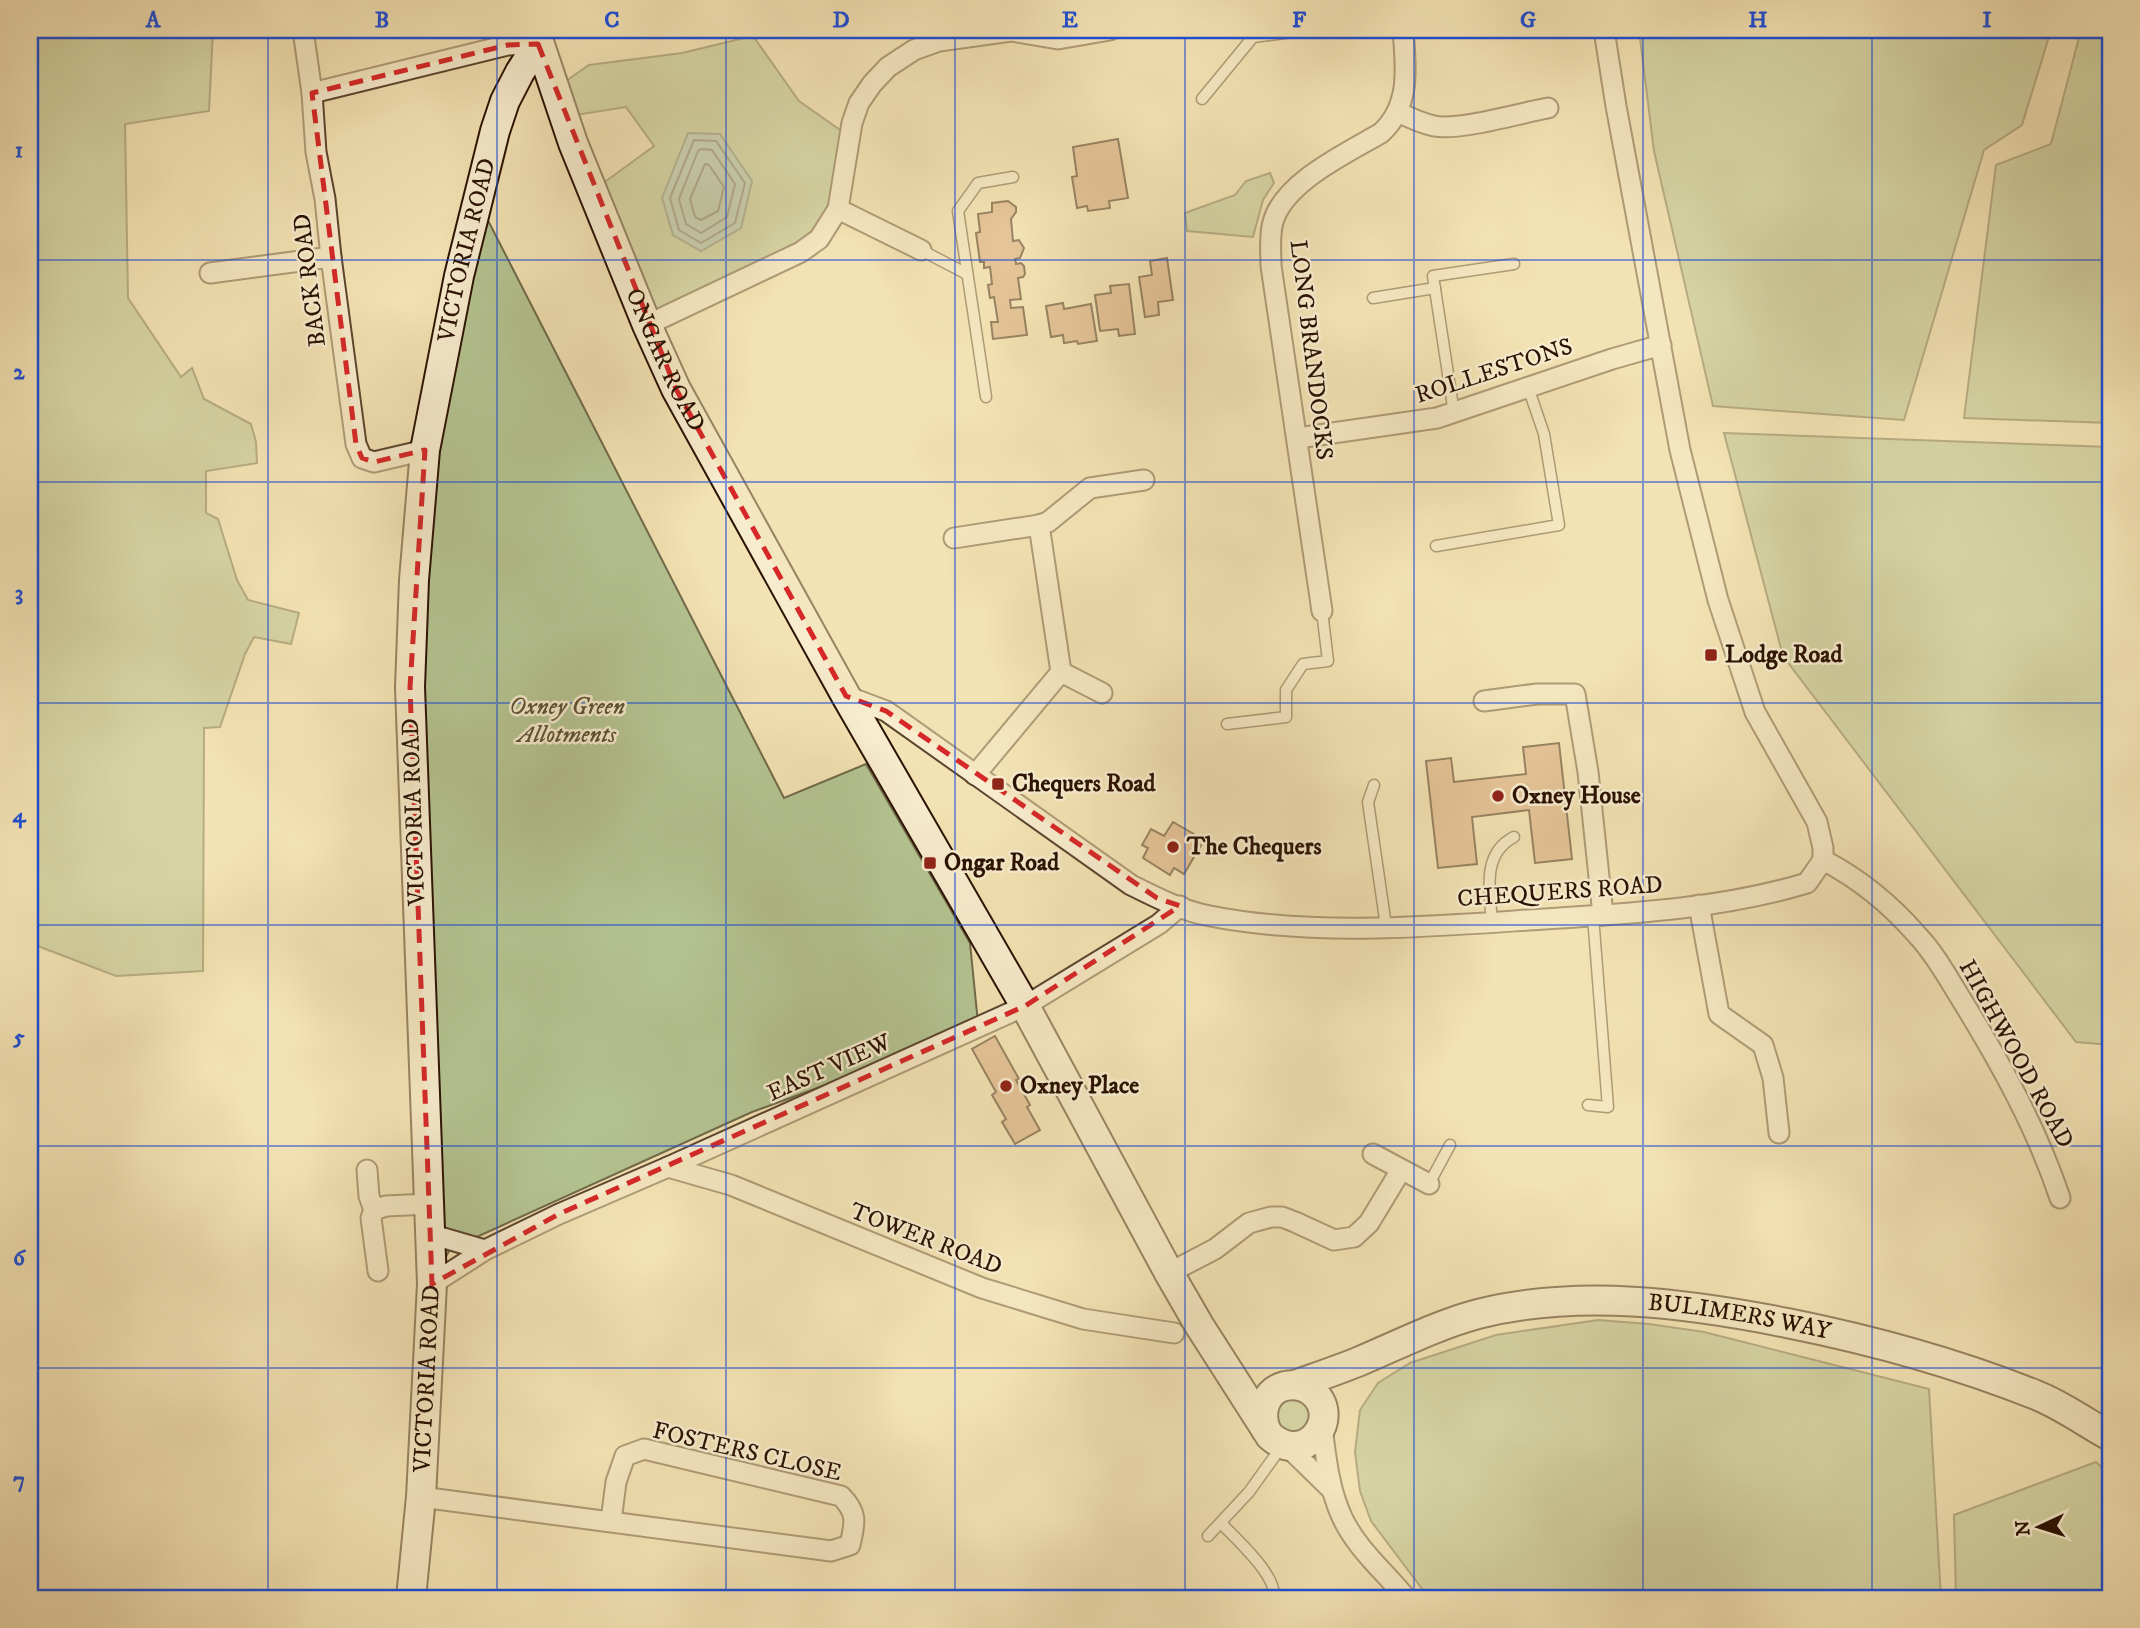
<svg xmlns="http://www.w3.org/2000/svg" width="2140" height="1628" font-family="'IM FELL DW Pica',serif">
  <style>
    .green { fill: #b4c491; stroke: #706a4a; stroke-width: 2 }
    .water { fill: #9bbdb1; stroke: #6e786b; stroke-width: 2 }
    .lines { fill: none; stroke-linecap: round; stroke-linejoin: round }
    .shore { stroke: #63675a; stroke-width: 2 }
    .building { fill: #d69f79; stroke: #2b1102; stroke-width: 2 }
    .lane-casing { stroke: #5d452e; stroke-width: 13 }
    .street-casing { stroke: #5d452e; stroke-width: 23 }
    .secondary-casing { stroke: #2b1102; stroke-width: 32 }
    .lane { stroke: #f7ecce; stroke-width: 10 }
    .street { stroke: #f7ecce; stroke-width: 19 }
    .secondary { stroke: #f7ecce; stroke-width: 28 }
    .marked { fill: none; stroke: #d62828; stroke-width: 5; stroke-dasharray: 14 9; stroke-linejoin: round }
    .grid { fill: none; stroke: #1d4ed8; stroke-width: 2; stroke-opacity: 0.55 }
    .poi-dot { fill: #8f2418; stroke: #f7ecce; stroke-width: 2.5 }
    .labels { text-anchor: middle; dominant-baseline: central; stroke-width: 5; stroke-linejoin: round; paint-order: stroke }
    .street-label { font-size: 24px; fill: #2b1102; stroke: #f7ecce }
    .poi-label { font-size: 24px; font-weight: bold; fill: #2b1102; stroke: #f7ecce; text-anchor: start }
    .park-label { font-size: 24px; font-style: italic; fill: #5b5034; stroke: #f7ecce }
    .neatline { fill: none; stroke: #1d4ed8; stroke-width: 2.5 }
    .grid-label { font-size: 23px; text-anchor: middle; font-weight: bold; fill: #1d4ed8 }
  </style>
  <rect width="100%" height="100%" fill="#f3e2b3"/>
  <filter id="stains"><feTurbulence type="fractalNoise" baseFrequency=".00286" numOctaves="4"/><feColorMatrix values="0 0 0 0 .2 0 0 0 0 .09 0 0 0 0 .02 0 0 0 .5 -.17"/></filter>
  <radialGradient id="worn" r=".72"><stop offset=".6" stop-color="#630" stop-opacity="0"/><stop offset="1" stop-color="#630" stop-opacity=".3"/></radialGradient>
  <g class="green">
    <path d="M30,30H213L209,111L125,124L128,298L181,377L192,368L204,399L251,424L256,442L257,463L206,471V513L218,519L237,580L248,600L299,613L291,644L254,637L245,654L220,727L204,728L203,971L116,976L30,943Z"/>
    <path d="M1639,30H2051L2022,125L1984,150L1904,420L1713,406L1654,151Z"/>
    <path d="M2081,30H2110V423L1964,418L1996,165L2051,144Z"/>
    <path d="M753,36L799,101L850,137L823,223L791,246L650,318L602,184L654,146L626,107L576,115L563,83L589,65L682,53Z"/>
    <path d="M1270,173L1274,183L1263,200L1253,237L1187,231L1185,213L1235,195L1246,181Z"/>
    <path d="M477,199L784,798L866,764L970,943L978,1023V1029L752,1112L450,1249L432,1284L414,580Z"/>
    <path d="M1724,433L2110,447V1045L2076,1042L1783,656Z"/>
    <path d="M1598,1320L1649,1324L1704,1332L1929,1389L1941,1598H1429L1371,1521L1360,1491L1355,1452L1360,1410L1378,1383L1410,1363L1496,1335Z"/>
    <circle cx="1293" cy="1415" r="17"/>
    <path d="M2096,1462L2110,1475V1598H1956L1954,1515Z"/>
  </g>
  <path class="water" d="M688,133L720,134L752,181L741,228L701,251L673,235L662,198Z"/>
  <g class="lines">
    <g class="shore">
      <path d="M694,140L716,141L745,183L735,223L701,243L679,230L670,198Z"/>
      <path d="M701,149L712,150L735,184L727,217L701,233L686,224L679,199L698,151Z"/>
      <path d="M705,164L709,165L724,187L718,211L701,220L695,217L690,199Z"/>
    </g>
  </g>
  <g class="building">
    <path d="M1118,139L1128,198L1109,201L1110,208L1088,211L1087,206L1077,208L1072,177L1077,176L1073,147Z"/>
    <path d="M1008,201L1016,207V212L1011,219L1013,241L1019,240L1024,248L1020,258L1015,259L1016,264L1021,263L1024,266L1025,274L1023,277L1018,278L1021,299L1010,300L1011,308L1023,307L1027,335L993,339L991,322H998L994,297L990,298L988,285L992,284L990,267L984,268V262H980L976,233L980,232L978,214L992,212V203Z"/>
    <path d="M1167,258L1173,300L1158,302L1159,315L1145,317L1139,277L1152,275L1150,261Z"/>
    <path d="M1129,284L1135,334L1119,336L1118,329L1100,331L1095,295L1111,293L1110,286Z"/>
    <path d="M1063,303L1064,309L1091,304L1097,341L1078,344L1077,341L1064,343L1063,335L1051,337L1046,306Z"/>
    <path d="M1559,743L1572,859L1535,863L1529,810L1472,817L1477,864L1438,868L1426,761L1451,758L1454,782L1526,774L1523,747Z"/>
    <path d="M1173,822L1194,834L1191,839L1201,845L1184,874L1174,868L1170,875L1143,858L1148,848L1142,845L1151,829L1164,836Z"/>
    <path d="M995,1036L1019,1079L1016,1080L1030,1105L1027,1107L1040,1130L1015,1144L1002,1122L1006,1119L992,1095L996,1092L972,1049Z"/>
  </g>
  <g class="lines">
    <defs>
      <g id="lane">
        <path d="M1202,99L1253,37L1308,30"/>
        <path d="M921,250L967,274"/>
        <path d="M1373,298L1435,288"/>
        <path d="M986,397L958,211L978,183L1013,177"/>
        <path d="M1454,413L1433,276L1514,264"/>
        <path d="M1436,546L1559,525L1544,434L1528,387"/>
        <path d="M1227,724L1286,717V690L1303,664L1328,661L1322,611"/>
        <path d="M1374,785L1368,802L1386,926"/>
        <path d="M1492,923C1490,892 1481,854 1514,837"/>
        <path d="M1588,1105L1608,1107L1593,916"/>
        <path d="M1429,1184L1450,1145"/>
        <path d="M1221,1523C1235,1538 1280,1578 1273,1598"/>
        <path d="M1208,1536L1249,1492L1282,1446"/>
      </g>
      <g id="street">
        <path d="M303,30L312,93L316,152L325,199L331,257L356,444L362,458L374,462L425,450"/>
        <path d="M312,93L508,45L538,44"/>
        <path d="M1398,112C1410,118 1421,123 1434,126C1459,131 1520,113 1548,108"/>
        <path d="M838,209L852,123L859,103L872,84L888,67L914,50L939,41L1011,31L1058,39L1110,30"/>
        <path d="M210,273L331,257"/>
        <path d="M647,325L801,252L819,239L838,209L921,250"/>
        <path d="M1298,438L1437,418L1612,359L1661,345"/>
        <path d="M1039,525L1048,522L1090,488L1144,480"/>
        <path d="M954,538L1039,525L1061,672L1102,693"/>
        <path d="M1322,611L1271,266C1271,251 1269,236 1273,222C1284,182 1347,153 1381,133C1411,106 1406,67 1403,30"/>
        <path d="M846,696L886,711L1131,885C1155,897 1182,911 1210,916C1311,936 1425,927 1528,920C1621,914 1718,910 1807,883L1823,860V848L1817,822L1755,712L1718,600L1680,450L1616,106L1604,30"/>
        <path d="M1484,701L1537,694H1575L1588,772L1603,915"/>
        <path d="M975,775L1061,672"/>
        <path d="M1823,860C1858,878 1892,906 1918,936C1936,955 1949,980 1963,1002C2001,1064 2037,1129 2060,1198"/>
        <path d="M1699,905L1719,1014L1763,1045L1773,1078L1779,1133"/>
        <path d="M1373,1154L1429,1184"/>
        <path d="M668,1167L731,1185L982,1288L1083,1319L1174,1333"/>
        <path d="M367,1170L369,1196L374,1210"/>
        <path d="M430,1234L485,1250"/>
        <path d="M378,1271L371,1218L374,1210L386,1206L429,1204"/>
        <path d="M1169,1273L1215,1249L1249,1223L1271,1217H1282L1295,1222L1334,1240L1354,1237L1369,1223L1401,1170"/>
        <path d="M432,1284L485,1250L559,1214L668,1167L1025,1006L1159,924L1180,906"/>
        <path d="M1322,1427C1326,1458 1329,1489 1342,1517C1356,1548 1385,1572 1406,1598"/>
        <path d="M1287,1446L1331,1489"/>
        <path d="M421,1497L831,1551L850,1545C855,1523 858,1513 841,1496L644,1449L625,1456L616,1482L611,1521"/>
      </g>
      <g id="secondary">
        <path id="s1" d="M535,30L573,143L647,325L676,389L846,696L1025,1006L1169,1273L1199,1325L1270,1436C1306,1468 1344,1416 1311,1391C1304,1386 1294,1384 1285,1386C1265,1391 1259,1412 1266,1430"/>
        <path id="s2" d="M1295,1385C1317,1377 1338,1370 1360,1361C1398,1345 1437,1325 1478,1314C1578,1289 1687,1303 1787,1323C1872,1340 1956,1363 2036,1395C2062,1405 2086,1423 2110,1436"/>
        <path id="s3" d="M411,1598L421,1497L432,1284L410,687L414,580L425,450L459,276L495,131L505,101L520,72L538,44"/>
      </g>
    </defs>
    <use href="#lane" class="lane-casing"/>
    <use href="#street" class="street-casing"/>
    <use href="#secondary" class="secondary-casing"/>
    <use href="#lane" class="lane"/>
    <use href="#street" class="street"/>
    <use href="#secondary" class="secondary"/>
  </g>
  <path d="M0 0H2140V1628H0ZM538,44L676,389L846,696L886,711L1157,898L1180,906L1025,1006L559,1214L432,1284L410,687L425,450L374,462L362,458L356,444L312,93L508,45Z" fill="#f3e2b3" fill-opacity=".55" fill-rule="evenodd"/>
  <path class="marked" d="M538,44L676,389L846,696L886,711L1157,898L1180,906L1025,1006L559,1214L432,1284L410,687L425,450L374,462L362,458L356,444L312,93L508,45Z"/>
  <path class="grid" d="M268,30V1598M497,30V1598M726,30V1598M955,30V1598M1185,30V1598M1414,30V1598M1643,30V1598M1872,30V1598M30,260H2110M30,482H2110M30,703H2110M30,925H2110M30,1146H2110M30,1368H2110"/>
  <g class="poi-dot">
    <rect x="1704" y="648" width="14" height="14" rx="3.5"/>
    <rect x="991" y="777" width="14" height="14" rx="3.5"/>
    <circle cx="1498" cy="796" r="7"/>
    <circle cx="1173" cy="847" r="7"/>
    <rect x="923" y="856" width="14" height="14" rx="3.5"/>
    <circle cx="1006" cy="1086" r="7"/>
  </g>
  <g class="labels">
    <g class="street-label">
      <text stroke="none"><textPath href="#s3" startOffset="1354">VICTORIA ROAD</textPath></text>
      <text transform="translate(310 280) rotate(-97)">BACK ROAD</text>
      <text transform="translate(1311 350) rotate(83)">LONG BRANDOCKS</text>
      <text stroke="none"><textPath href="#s1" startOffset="355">ONGAR ROAD</textPath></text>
      <text transform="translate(1494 371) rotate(-18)">ROLLESTONS</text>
      <text transform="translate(414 812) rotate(-92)">VICTORIA ROAD</text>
      <text transform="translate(1560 892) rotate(-4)">CHEQUERS ROAD</text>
      <text transform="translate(2016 1054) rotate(61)">HIGHWOOD ROAD</text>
      <text transform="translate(829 1068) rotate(-24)">EAST VIEW</text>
      <text transform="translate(926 1239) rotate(21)">TOWER ROAD</text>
      <text stroke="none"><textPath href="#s2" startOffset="460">BULIMERS WAY</textPath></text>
      <text stroke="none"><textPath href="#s3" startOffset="220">VICTORIA ROAD</textPath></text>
      <text transform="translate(747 1452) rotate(13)">FOSTERS CLOSE</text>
    </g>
    <g class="poi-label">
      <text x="1725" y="655">Lodge Road</text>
      <text x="1012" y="784">Chequers Road</text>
      <text x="1512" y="796">Oxney House</text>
      <text x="1187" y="847">The Chequers</text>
      <text x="944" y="863">Ongar Road</text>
      <text x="1020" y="1086">Oxney Place</text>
    </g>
    <g class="park-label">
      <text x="567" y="707">Oxney Green<tspan x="567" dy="28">Allotments</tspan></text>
    </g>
  </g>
  <rect width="2140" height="1628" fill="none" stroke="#f3e2b3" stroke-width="77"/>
  <g transform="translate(2039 1527) rotate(266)" stroke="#f7ecce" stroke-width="5" paint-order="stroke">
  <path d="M0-5L12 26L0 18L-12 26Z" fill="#2b1102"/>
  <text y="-10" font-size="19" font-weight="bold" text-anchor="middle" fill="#2b1102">N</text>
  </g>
  <rect x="38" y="38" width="2064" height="1552" class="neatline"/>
  <g class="grid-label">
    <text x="153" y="27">A</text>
    <text x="382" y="27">B</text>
    <text x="612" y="27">C</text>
    <text x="841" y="27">D</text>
    <text x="1070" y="27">E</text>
    <text x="1299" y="27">F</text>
    <text x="1528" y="27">G</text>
    <text x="1758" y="27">H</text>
    <text x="1987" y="27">I</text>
    <text x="19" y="157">1</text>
    <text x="19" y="379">2</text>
    <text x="19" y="600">3</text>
    <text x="19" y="822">4</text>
    <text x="19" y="1044">5</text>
    <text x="19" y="1265">6</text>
    <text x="19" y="1487">7</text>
  </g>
  <rect width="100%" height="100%" filter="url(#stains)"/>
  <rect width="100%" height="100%" fill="url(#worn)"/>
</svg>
